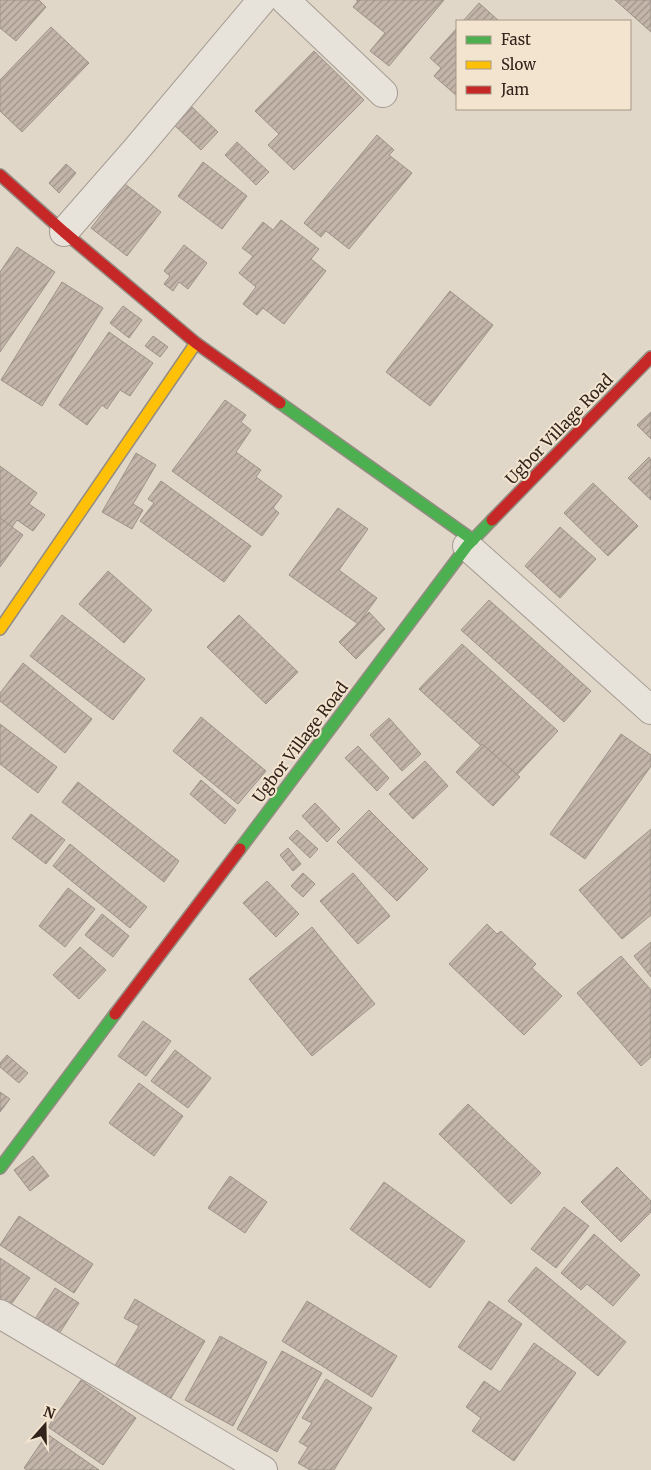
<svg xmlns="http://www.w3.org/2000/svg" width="651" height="1470" font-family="Merriweather,serif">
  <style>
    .building { fill: url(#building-hatch); stroke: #9f9389 }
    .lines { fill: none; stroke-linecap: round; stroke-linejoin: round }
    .street-casing { stroke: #a59c93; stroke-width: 30 }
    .fast-casing { stroke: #948c83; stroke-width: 14 }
    .slow-casing { stroke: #948c83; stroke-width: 14 }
    .jam-casing { stroke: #948c83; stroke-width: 14 }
    .street { stroke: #e8e3da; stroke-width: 28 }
    .fast { stroke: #4caf50; stroke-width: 11 }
    .slow { stroke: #ffc107; stroke-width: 11 }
    .jam { stroke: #c62828; stroke-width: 11 }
    .labels { text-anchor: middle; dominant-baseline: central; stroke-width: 4; stroke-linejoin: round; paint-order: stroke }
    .street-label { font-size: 16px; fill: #32241c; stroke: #f2e4ce }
  </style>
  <defs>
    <pattern id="building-hatch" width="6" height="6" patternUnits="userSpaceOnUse" patternTransform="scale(1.25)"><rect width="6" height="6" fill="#c3b5aa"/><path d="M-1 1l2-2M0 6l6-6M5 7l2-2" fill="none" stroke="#9f938a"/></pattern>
  </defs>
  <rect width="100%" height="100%" fill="#e0d7c9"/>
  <g class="building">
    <path d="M0,0H39L46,7L16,41L0,28Z"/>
    <path d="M356,0H444L389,66L370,51L385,33L353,7L358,1Z"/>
    <path d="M615,0H651V32Z"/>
    <path d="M479,3L499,21H463Z"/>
    <path d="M51,27L89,63L22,132L0,111V80Z"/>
    <path d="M457,28V96L434,76L441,68L430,58Z"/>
    <path d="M314,51L364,100L294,170L268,145L279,134L255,111Z"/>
    <path d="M191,106L218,132L201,150L173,124Z"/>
    <path d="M377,135L394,150L389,155L412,173L349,249L326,231L321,237L304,223Z"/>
    <path d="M237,142L269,172L256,185L225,155Z"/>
    <path d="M203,162L247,196L222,229L178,196Z"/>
    <path d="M66,164L76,173L59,193L49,183Z"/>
    <path d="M125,184L161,212L127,256L91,228Z"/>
    <path d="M281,220L319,249L311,259L326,271L284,324L263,308L257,315L243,304L256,287L239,273L253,256L242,248L263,222L273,230Z"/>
    <path d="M184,245L207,263L188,289L179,282L173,291L164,284L170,276L164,271Z"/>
    <path d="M17,247L55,272L0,352V272Z"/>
    <path d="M62,282L103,308L42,406L1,380Z"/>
    <path d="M450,291L493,325L430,406L386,372Z"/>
    <path d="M123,306L142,320L129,338L110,323Z"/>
    <path d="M109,332L153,363L130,396L120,390L107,409L102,405L87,425L59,405Z"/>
    <path d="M153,336L168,347L160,357L145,346Z"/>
    <path d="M225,400L246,415L241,422L251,430L236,452L261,470L256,477L282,496L273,508L279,513L262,536L172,471Z"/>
    <path d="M651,412V439L637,425Z"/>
    <path d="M136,453L156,465L133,504L143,510L132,529L102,512Z"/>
    <path d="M649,457L651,460V500L628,478Z"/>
    <path d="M0,466L37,493L29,504L45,515L33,531L17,520L10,530L0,523Z"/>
    <path d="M161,481L251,546L224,582L140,521L154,503L148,499Z"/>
    <path d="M593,483L638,526L608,556L564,513Z"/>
    <path d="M338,508L368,529L339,570L377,598L358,624L289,575Z"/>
    <path d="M0,518L23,535L0,567Z"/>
    <path d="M560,527L596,559L560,598L525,566Z"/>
    <path d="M108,571L152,610L124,643L79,604Z"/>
    <path d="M489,600L591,691L564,722L461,630Z"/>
    <path d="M369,612L385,629L356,659L339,642Z"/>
    <path d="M62,615L145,679L113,720L30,656Z"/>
    <path d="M239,615L298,672L266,704L207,647Z"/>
    <path d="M462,644L558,731L515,777L419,689Z"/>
    <path d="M23,663L92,719L65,753L0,701V693Z"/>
    <path d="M201,717L266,771L238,804L173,751Z"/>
    <path d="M389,718L421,754L402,771L370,735Z"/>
    <path d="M0,724L57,767L38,793L0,764Z"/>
    <path d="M621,734L651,755V766L585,859L550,834Z"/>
    <path d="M482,744L520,777L493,806L456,772Z"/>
    <path d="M358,746L389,778L377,791L345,758Z"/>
    <path d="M425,761L448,786L413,819L389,794Z"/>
    <path d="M201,780L236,810L225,824L190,794Z"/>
    <path d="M78,782L179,861L164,882L62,802Z"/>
    <path d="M315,803L340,829L327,842L302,816Z"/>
    <path d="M369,810L428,869L397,901L337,842Z"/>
    <path d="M31,814L65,840L46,864L12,838Z"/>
    <path d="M651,829V915L622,939L579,890Z"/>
    <path d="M297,830L318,849L310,858L289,838Z"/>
    <path d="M70,844L147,907L130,928L53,866Z"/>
    <path d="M288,848L301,864L293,871L280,855Z"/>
    <path d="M303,873L315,884L303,897L291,886Z"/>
    <path d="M353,873L390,916L358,944L320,901Z"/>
    <path d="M267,881L299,914L276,937L243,903Z"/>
    <path d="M68,888L95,909L65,947L39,926Z"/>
    <path d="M102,914L129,936L113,957L85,935Z"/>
    <path d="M487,924L497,934L501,931L536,964L532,968L562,996L524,1035L449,964Z"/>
    <path d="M312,927L375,1004L312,1056L249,979Z"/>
    <path d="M651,942V977L634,956Z"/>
    <path d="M80,947L106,970L79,999L53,975Z"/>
    <path d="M621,956L651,990V1057L641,1066L577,993Z"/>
    <path d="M143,1021L171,1041L146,1076L118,1056Z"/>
    <path d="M175,1050L211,1078L188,1108L151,1081Z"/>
    <path d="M7,1055L28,1073L19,1083L0,1067V1063Z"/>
    <path d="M139,1083L183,1116L154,1156L109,1123Z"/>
    <path d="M0,1092L10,1099L0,1112Z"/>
    <path d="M468,1104L541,1173L511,1204L439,1134Z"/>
    <path d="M33,1156L49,1176L30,1191L14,1170Z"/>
    <path d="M617,1167L651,1201V1212L621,1242L581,1202Z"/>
    <path d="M230,1176L267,1202L245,1233L208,1208Z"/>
    <path d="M384,1182L465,1241L430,1288L350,1229Z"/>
    <path d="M564,1207L589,1226L556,1268L531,1249Z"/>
    <path d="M19,1216L93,1264L74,1293L0,1245Z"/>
    <path d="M594,1234L640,1275L613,1306L587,1284L581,1290L561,1273Z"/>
    <path d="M0,1258L30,1278L10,1306L0,1299Z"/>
    <path d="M536,1267L626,1342L598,1376L508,1301Z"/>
    <path d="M55,1288L79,1303L55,1340L31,1325Z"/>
    <path d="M135,1299L205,1341L165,1408L110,1374L139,1326L124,1318Z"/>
    <path d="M307,1301L397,1356L372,1397L282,1341Z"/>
    <path d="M489,1301L522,1324L491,1370L458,1347Z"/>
    <path d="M220,1336L267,1362L233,1426L185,1400Z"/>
    <path d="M534,1343L576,1373L514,1461L472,1431L481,1418L466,1407L484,1381L500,1392Z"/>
    <path d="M282,1351L322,1373L277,1452L237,1429Z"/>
    <path d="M326,1379L372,1408L334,1470H310L298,1463L308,1447L299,1442L312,1423L302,1418Z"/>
    <path d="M81,1380L136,1418L103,1465L48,1427Z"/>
    <path d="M47,1434L99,1470H27L24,1468Z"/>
  </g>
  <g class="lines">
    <defs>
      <g id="street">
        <path d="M285,0L383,93"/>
        <path d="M64,232L135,151L262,0"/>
        <path d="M467,546L651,710"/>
        <path d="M0,1314L263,1470"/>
      </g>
      <g id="fast">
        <path d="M280,403L473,540"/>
        <path d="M240,849L467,546L492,520"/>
        <path d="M0,1168L115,1014"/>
      </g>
      <path id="slow" d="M0,629L196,343"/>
      <g id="jam">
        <path d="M0,175L64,232L196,343L280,403"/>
        <path d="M492,520L651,357"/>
        <path d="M115,1014L240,849"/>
      </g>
    </defs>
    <use href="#street" class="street-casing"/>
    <use href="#fast" class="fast-casing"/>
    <use href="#slow" class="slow-casing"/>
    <use href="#jam" class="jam-casing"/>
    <use href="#street" class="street"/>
    <use href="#fast" class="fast"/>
    <use href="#slow" class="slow"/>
    <use href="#jam" class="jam"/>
  </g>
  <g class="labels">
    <g class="street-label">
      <text transform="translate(559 429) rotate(-46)">Ugbor Village Road</text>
      <text transform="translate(300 742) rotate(-53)">Ugbor Village Road</text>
    </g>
  </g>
  <rect x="456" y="20" width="175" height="90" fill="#f2e4ce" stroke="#a59787"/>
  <rect x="466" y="36" width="25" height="8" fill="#4caf50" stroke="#a59787"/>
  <text x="501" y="45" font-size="15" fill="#32241c">Fast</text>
  <rect x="466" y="61" width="25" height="8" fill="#ffc107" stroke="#a59787"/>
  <text x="501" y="70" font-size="15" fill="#32241c">Slow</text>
  <rect x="466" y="86" width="25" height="8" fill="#c62828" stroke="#a59787"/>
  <text x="501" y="95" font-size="15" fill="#32241c">Jam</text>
  <g transform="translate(45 1425) rotate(20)" stroke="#f2e4ce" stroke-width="4" paint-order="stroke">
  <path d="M0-4L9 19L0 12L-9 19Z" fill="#32241c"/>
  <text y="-8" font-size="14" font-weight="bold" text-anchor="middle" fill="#32241c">N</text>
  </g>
</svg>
